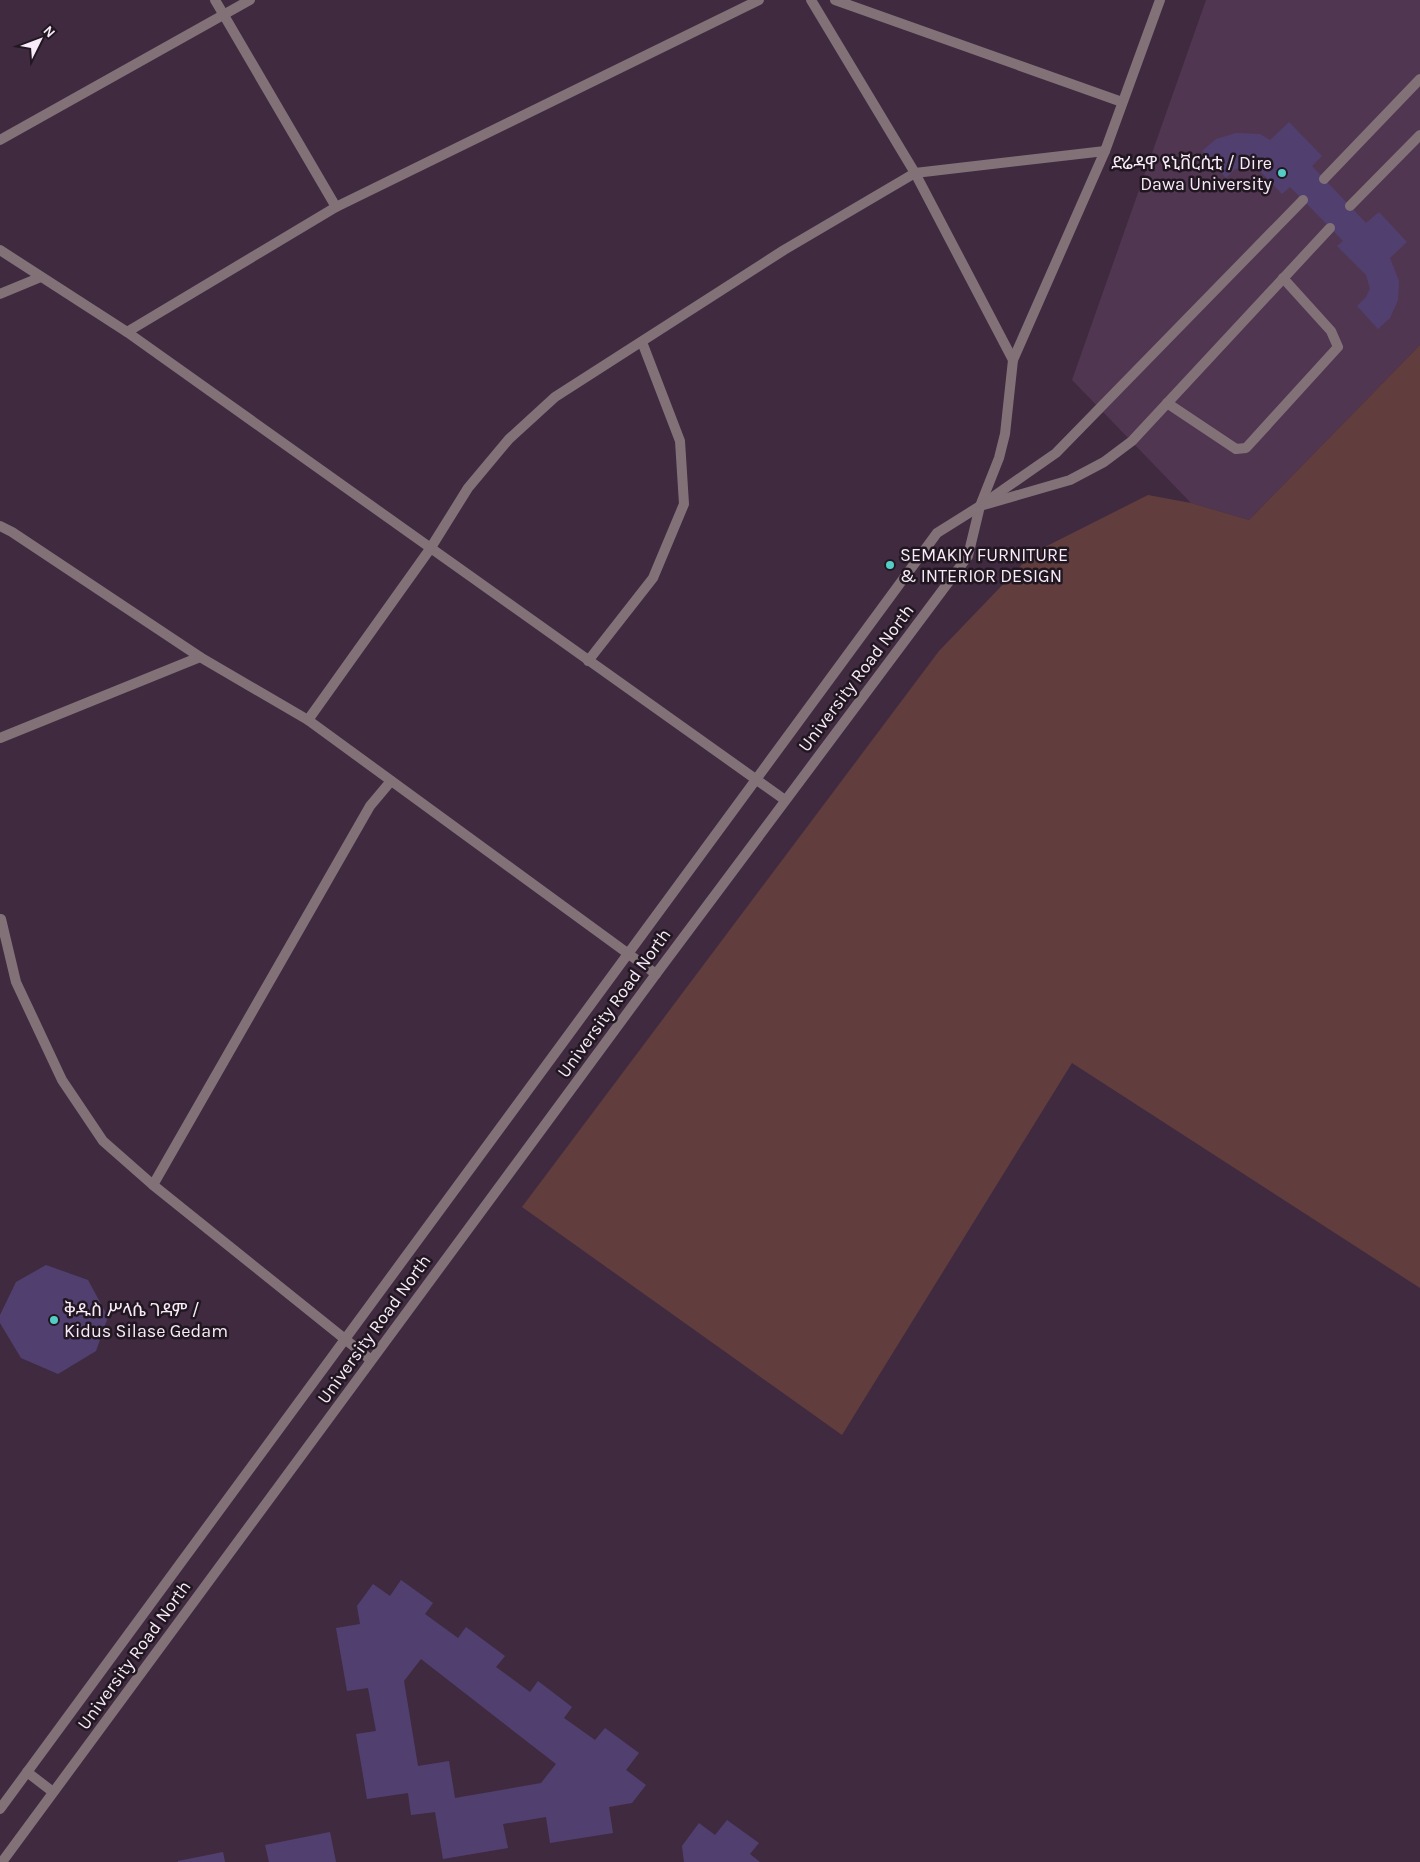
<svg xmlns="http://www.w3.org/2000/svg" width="1420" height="1862" font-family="Karla,'Noto Sans Ethiopic',sans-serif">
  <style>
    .built { fill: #503650 }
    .green { fill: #613e3d }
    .building { fill: #51406f; fill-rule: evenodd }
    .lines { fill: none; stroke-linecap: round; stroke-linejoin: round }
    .lane { stroke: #827278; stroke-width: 10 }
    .street { stroke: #827278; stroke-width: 10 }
    .poi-dot { fill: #54cdc7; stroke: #211721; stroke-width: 2 }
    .labels { text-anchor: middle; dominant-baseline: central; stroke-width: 5; stroke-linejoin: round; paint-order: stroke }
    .poi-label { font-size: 18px; fill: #f8eaf8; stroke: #211721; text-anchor: start }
    .street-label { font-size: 18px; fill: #f8eaf8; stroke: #211721 }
  </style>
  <rect width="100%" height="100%" fill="#402a40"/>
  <path class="built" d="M1206,0H1420V345L1249,520L1191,503L1072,380Z"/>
  <path class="green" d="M1420,345V1288L1072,1063L842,1435L522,1207L939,651L1033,553L1148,495L1191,503L1249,520Z"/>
  <g class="building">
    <path d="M1289,122L1322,156L1312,166L1366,223L1379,212L1407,242L1390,258L1399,281L1398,300L1390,318L1378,329L1357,306L1366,297L1370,289L1366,275L1337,246L1343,241L1303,200L1290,187L1282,194L1258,169L1247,167L1235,169L1226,178L1202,151L1216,139L1236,133L1260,134L1270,140Z"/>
    <path d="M46,1265L88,1280L108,1317L96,1351L58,1374L21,1358L0,1323V1315L16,1282Z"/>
    <path d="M401,1580L433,1603L425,1614L458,1638L466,1627L505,1656L496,1667L530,1692L538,1681L572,1707L564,1718L595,1740L605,1728L639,1753L626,1770L646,1785L632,1803L609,1807L613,1833L550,1843L546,1817L503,1824L508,1848L443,1859L435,1812L411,1815L408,1793L367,1799L356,1734L376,1731L368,1688L347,1691L336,1628L360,1624L357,1606L373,1584L390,1596ZM421,1659L556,1764L541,1783L455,1798L449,1761L418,1766L404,1681Z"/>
    <path d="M727,1820L759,1843L750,1854L760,1862H684L682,1846L699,1823L715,1835Z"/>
    <path d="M330,1832L336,1862H269L265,1845Z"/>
    <path d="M223,1852L225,1862H178V1861Z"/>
  </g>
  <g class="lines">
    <g class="lane">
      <path d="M1324,179L1420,79"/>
      <path d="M1350,206L1420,135"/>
      <path d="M1167,403L1236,449L1246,448L1338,347L1331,331L1283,278"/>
      <path d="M987,501L1056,453L1303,200"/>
      <path d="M980,506L1070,480L1104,462L1132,441L1330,228"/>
      <path d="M1,919L16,982L62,1080L103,1141L153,1185L371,1360"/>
      <path d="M153,1185L370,806L391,781"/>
    </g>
    <g class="street">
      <path d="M215,0L336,207"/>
      <path d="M811,0L915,173L1013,360"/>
      <path d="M835,0L1122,102"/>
      <path d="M0,140L250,0"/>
      <path d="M0,250L127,332L785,800"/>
      <path d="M0,294L41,277"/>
      <path d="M127,332L336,207L759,0"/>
      <path d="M0,526L12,532L200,657L308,720L656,974"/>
      <path d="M588,661L653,578L684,504L680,441L642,342"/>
      <path d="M308,720L430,549L468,488L509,439L555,397L784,250L915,173L1105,151"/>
      <path d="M0,738L200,657"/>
      <path d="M27,1772L53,1792"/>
      <path d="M0,1809L937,533L980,506"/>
      <path d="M2,1862L656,974L968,556L980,506L999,458L1005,434L1013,360L1105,151L1160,0"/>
    </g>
  </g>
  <g class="poi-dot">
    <circle cx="1282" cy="173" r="5"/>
    <circle cx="890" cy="565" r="5"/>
    <circle cx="54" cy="1320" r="5"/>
  </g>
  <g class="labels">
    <g class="poi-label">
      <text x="1272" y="163" text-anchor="end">ድሬዳዋ ዩኒቨርሲቲ / Dire<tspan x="1272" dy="21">Dawa University</tspan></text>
      <text x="900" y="555">SEMAKIY FURNITURE<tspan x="900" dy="21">&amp; INTERIOR DESIGN</tspan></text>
      <text x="64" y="1310">ቅዱስ ሥላሴ ገዳም /<tspan x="64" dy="21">Kidus Silase Gedam</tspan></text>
    </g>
    <g class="street-label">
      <text transform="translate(856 678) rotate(-53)">University Road North</text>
      <text transform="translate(614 1003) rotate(-54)">University Road North</text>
      <text transform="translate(374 1329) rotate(-54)">University Road North</text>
      <text transform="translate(134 1655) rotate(-54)">University Road North</text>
    </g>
  </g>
  <g transform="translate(40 40) rotate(48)" stroke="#211721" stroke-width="4" paint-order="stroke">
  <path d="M0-4L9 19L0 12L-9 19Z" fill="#f8eaf8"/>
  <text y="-8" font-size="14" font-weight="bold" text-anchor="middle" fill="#f8eaf8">N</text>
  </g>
</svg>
